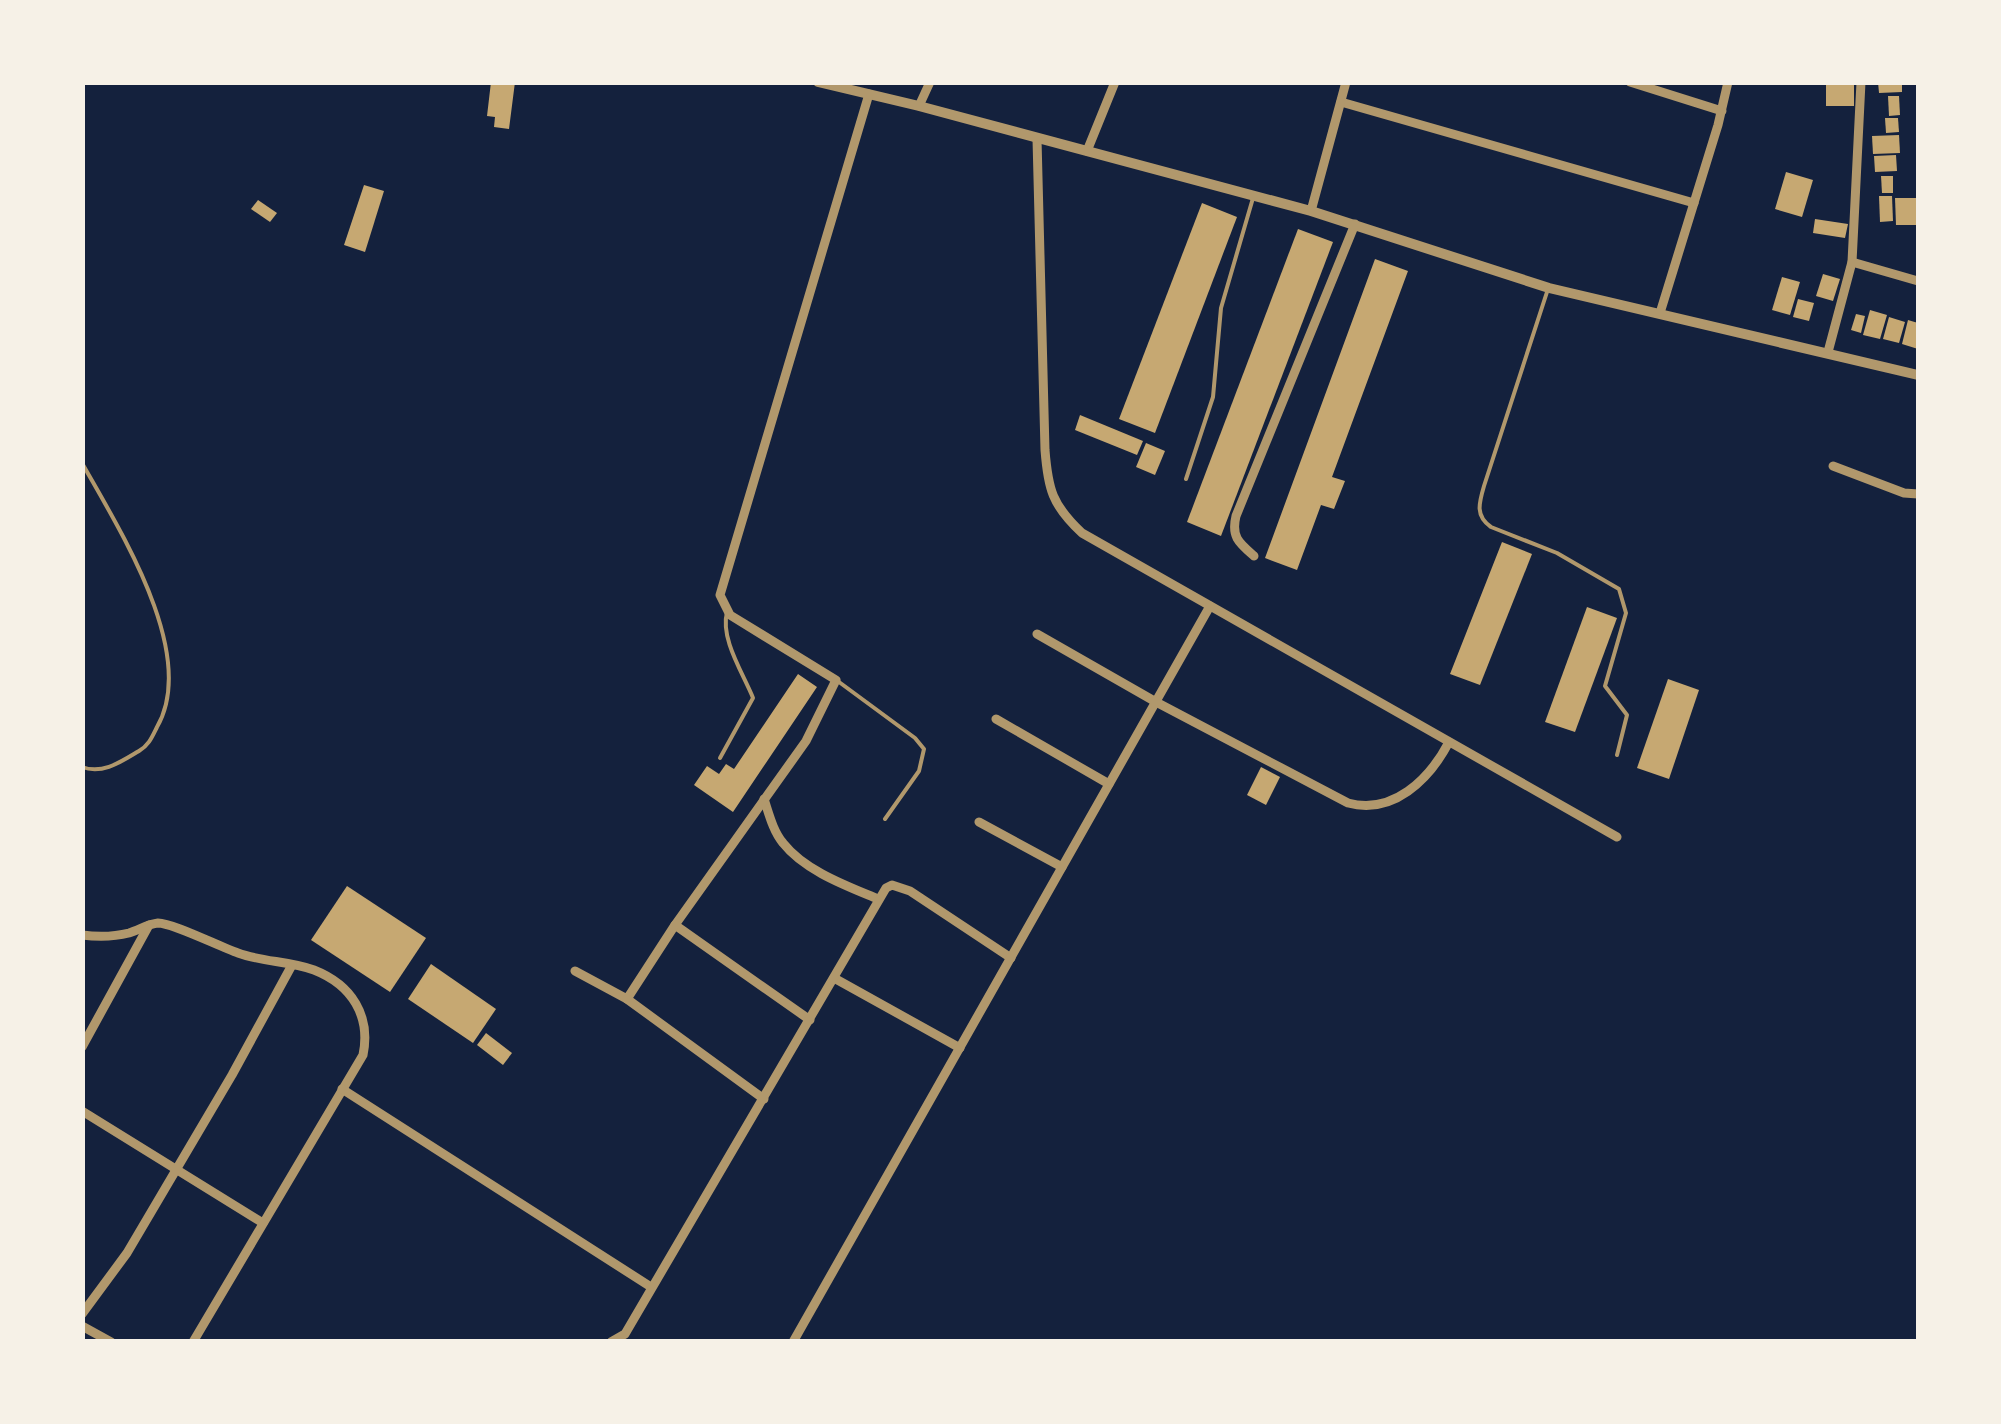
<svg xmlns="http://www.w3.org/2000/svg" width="2001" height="1424" font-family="'Playfair Display',serif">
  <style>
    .building { fill: #c6a872 }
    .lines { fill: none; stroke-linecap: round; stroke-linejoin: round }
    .service { stroke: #b1986c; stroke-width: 4 }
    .minor { stroke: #b1986c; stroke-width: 9 }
    .tertiary { stroke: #b1986c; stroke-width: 10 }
  </style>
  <rect width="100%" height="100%" fill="#14213d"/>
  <g class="building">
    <path d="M491,82H515L509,129L494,127L495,117L487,116Z"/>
    <rect x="1826" y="82" width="28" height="24"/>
    <path d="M1878,82H1902V92L1879,93Z"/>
    <path d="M1888,96H1899L1900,115L1889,116Z"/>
    <path d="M1885,118H1898L1899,132L1886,133Z"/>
    <path d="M1899,135L1900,153L1873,154L1872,136Z"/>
    <path d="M1896,155L1897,171L1875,172L1874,156Z"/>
    <path d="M1786,172L1813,180L1802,217L1775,209Z"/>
    <path d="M1881,176H1893V193H1882Z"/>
    <path d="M364,185L384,191L365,252L344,245Z"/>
    <path d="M1879,196H1892L1893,221L1880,222Z"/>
    <path d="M1895,198H1916L1917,225H1896Z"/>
    <path d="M258,200L277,213L270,222L251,209Z"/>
    <path d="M1202,203L1237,217L1155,433L1119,419Z"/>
    <path d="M1815,219L1848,224L1845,238L1813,233Z"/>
    <path d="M1298,229L1333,242L1221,536L1187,522Z"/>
    <path d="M1375,259L1408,271L1332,477L1345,481L1334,509L1321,505L1297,570L1265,558Z"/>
    <path d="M1823,274L1840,279L1833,301L1816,296Z"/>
    <path d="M1782,277L1800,282L1790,315L1772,310Z"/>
    <path d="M1798,299L1814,303L1809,321L1793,317Z"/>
    <path d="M1870,310L1887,315L1880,339L1863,335Z"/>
    <path d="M1856,314L1865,316L1861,333L1851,330Z"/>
    <path d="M1889,317L1905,322L1899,343L1883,339Z"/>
    <path d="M1908,320L1918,323V349L1902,344Z"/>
    <path d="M1080,415L1143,441L1137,455L1075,430Z"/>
    <path d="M1146,443L1165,451L1155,475L1136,467Z"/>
    <path d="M1502,542L1532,554L1480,685L1450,674Z"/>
    <path d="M1587,607L1617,618L1575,732L1545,722Z"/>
    <path d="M798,674L817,687L733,812L694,785L707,766L719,774L726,764L734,769Z"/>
    <path d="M1668,679L1699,690L1669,779L1637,768Z"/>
    <path d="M1261,767L1280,777L1266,805L1247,795Z"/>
    <path d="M347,886L426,938L390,992L311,940Z"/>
    <path d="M431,964L496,1009L473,1043L408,999Z"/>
    <path d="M486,1033L512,1053L503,1065L477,1045Z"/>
  </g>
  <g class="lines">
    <g class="service">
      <path d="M1547,292L1484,486C1479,503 1475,516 1491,527L1557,553L1619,589L1626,613L1605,686L1627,715L1617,755"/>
      <path d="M82,463C119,529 199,654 157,727C152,737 149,745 139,751C122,761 103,775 82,767"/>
      <path d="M1186,479L1213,397L1221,308L1253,198"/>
      <path d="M839,682L915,738L924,749L919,771L885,819"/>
      <path d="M720,758L753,698C743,673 720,639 727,612"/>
    </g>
    <g class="minor">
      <path d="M1630,82L1722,111"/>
      <path d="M1341,102L1694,203"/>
      <path d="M919,106L930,82"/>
      <path d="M1037,139L1045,450C1048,489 1052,505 1082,533L1617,837"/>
      <path d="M1087,151L1115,82"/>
      <path d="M1311,211L1346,82"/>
      <path d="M1852,262L1918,281"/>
      <path d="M1660,313L1718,125L1728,82"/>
      <path d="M1828,352L1852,262L1861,82"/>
      <path d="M1833,466L1904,493L1918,494"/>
      <path d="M1254,556C1239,543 1231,537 1236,516L1355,224"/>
      <path d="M1037,634L1156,702L1348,803C1393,815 1429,780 1449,742"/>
      <path d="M996,719L1109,784"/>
      <path d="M764,799C769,814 773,831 783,843C805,871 847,886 878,899"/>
      <path d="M979,822L1062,867"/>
      <path d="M675,925L810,1020"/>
      <path d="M82,935C98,937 113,937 129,933C139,930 148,924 158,923C173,923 220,947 238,953C262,962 290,961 314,970C352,985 371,1016 363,1055L193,1342"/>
      <path d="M575,971L627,999L675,925L806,741L836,680L730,615L720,595L869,94"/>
      <path d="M834,978L960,1048"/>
      <path d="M627,999L764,1099"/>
      <path d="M82,1047L149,925"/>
      <path d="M342,1089L651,1287"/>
      <path d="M82,1111L263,1223"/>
      <path d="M82,1314L127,1253L232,1075L292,965"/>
      <path d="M82,1326L111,1342"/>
      <path d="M611,1342L625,1334L886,888L892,885L910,891L1011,958"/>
      <path d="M793,1342L1210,606"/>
    </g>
    <path class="tertiary" d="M818,82L919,106L1311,211L1549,288L1918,375"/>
  </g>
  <rect width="2001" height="1424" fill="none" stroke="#f6f1e7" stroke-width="170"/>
</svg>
